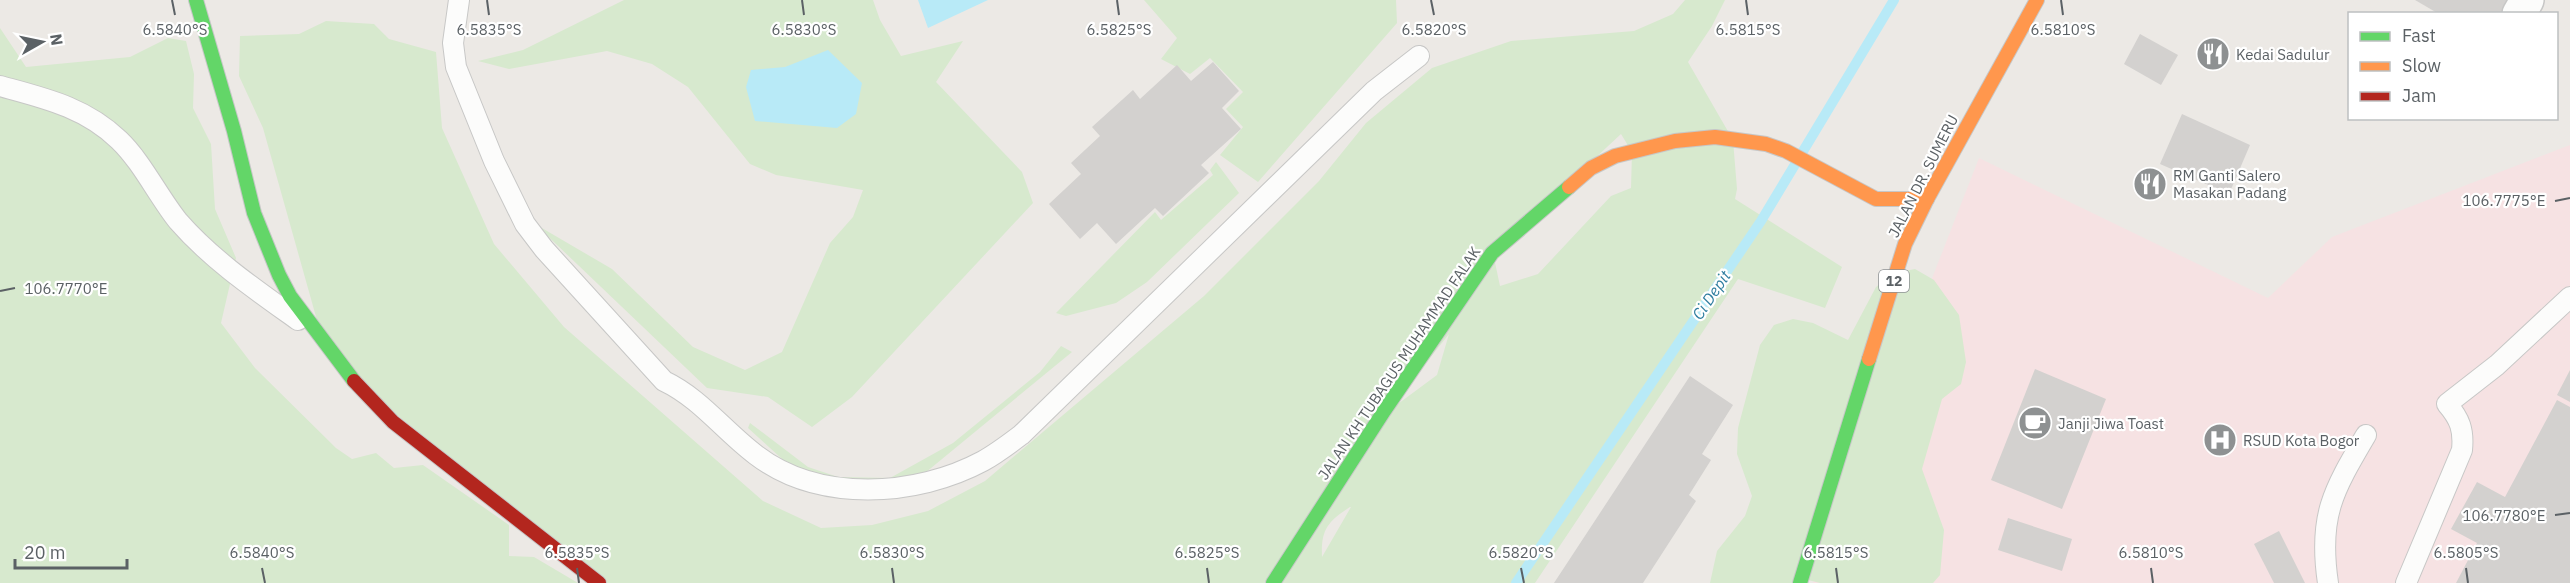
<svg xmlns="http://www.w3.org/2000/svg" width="2570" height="583" font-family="'IBM Plex Sans',sans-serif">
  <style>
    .medical { fill: #f6e2e3 }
    .green { fill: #d7e9ce; fill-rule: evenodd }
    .water { fill: #b8eaf7 }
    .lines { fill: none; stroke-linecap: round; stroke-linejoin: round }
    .stream { stroke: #b8eaf7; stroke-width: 10 }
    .building { fill: #d3d1cf }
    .lane-casing { stroke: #c7c7c6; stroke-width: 22 }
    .street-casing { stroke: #c7c7c6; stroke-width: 36 }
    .fast-casing { stroke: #c7c7c7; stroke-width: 16 }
    .slow-casing { stroke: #c7c7c7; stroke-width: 16 }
    .jam-casing { stroke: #c7c7c7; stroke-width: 16 }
    .lane { stroke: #fcfcfb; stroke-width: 20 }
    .street { stroke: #fcfcfb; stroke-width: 33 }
    .fast { stroke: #63d668; stroke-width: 14 }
    .slow { stroke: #ff974d; stroke-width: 14 }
    .jam { stroke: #b3261e; stroke-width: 14 }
    .ticks { fill: none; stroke: #5b6165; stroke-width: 2 }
    .labels { text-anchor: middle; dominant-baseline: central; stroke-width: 4.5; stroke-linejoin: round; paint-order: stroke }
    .shield { fill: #fff; stroke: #8c9093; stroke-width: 1.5 }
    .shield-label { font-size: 14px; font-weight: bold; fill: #5b6165 }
    .poi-label { font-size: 15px; fill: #5b6165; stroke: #fff; text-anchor: start }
    .street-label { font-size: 15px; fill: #5b6165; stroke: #fff }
    .water-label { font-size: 16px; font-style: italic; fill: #2f7ea0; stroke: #fff }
    .ticks-label { font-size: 15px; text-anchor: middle; fill: #5b6165; stroke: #fff; stroke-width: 4.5; stroke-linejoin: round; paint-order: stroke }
  </style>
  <rect width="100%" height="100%" fill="#ece9e5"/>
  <path class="medical" d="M2570,145V583H1813L1979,158L2268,298L2332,237Z"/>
  <g class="green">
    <path d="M624,0H873L880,20L901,56L963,41L936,82L1022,172L1033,203L852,397L812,427L768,397L707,388L535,224L612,269L693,347L745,370L782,352L830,243L853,217L863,190L776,175L750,164L688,87L652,64L607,51L509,69L478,61L523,50Z"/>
    <path d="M1144,0H1396L1397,23L1258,182L1220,155L1243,127L1226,109L1243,92L1210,58L1190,74L1161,59L1177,38Z"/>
    <path d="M1685,0H1725L1712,26L1688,62L1733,140L1737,189L1735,199L1842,267L1825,308L1738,279L1535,583H605L370,393L320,331L263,128L239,76L240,36L299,34L326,21L374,24L389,39L436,52L442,128L494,244L564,327L763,501L821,528L872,525L928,511L985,481L1204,296L1319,181L1366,123L1432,68L1511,41L1634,31L1673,14ZM1621,134L1632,152L1631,188L1611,196L1538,274L1500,286L1493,253ZM1449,334L1437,375L1387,412ZM1350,507H1351L1322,557C1321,530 1327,522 1350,507Z"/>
    <path d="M0,28L26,67L130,57L168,38L186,41L194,74L193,108L211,144L215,209L236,258L221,323L255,368L336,448L352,459L376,453L394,468L423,465L509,525V556L534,557L578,583H0Z"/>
    <path d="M1216,162L1239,193L1147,282L1116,303L1066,316L1056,313L1155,212L1161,220L1213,175L1210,170Z"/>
    <path d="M1915,269L1934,280L1959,315L1966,362L1961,384L1942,399L1922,469L1944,530L1940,575L1933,583H1820L1796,577L1792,583H1710L1717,551L1745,516L1752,496L1737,454L1738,428L1760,345L1774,325L1793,319L1813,323L1848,340L1876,287L1894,273Z"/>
    <path d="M1061,346L1072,352L908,487L802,477L748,428L750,423L808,467L838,477L890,478L953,443L1040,372Z"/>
  </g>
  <g class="water">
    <path d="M918,0H988L928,28Z"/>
    <path d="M828,50L862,83L856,114L837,128L755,121L746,87L751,70L785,67Z"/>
  </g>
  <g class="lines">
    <path class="stream" d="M1516,583L1761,221L1894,0"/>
  </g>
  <g class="building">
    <path d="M2415,0H2506L2509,2L2502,14H2439Z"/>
    <path d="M2140,34L2178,55L2161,85L2124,64Z"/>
    <path d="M1213,62L1239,91L1222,108L1241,129L1201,165L1209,173L1163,216L1155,208L1116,244L1097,223L1080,239L1049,204L1081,174L1071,163L1100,136L1092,127L1133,90L1140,99L1177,65L1191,81Z"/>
    <path d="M2182,114L2250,145L2229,194L2160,164Z"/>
    <path d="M2035,369L2106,399L2062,509L1991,480Z"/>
    <path d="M2570,370V402L2557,395Z"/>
    <path d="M1690,376L1733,405L1702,454L1711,460L1689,495L1696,501L1643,583H1554Z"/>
    <path d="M2557,400L2570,407V583H2456L2477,543L2451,529L2477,482L2505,497Z"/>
    <path d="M2008,518L2072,539L2062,571L1998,550Z"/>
    <path d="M2279,531L2305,583H2274L2254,544Z"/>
  </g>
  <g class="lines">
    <defs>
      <g id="lane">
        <path d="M459,0L453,43L456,67L494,161L525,224L544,249L664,381C700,398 724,431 756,455C819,503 916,497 983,461C996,454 1009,444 1021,435L1374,91L1419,56"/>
        <path d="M0,86C44,98 85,107 119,140C142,162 158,196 178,221C212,260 256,290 298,320"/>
        <path d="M2328,583C2318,516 2333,491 2366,435"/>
        <path d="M2406,583L2462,450C2464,430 2460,419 2447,404L2497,365L2570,297"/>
      </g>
      <path id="street" d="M2519,14L2527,0"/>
      <g id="fast">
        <path d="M196,0L234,131L254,213L279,275L290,296L354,381"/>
        <path d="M1273,583L1384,411L1492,253L1569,187"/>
        <path d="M1800,583L1869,359"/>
      </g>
      <g id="slow">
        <path d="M1569,187L1591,168L1615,156L1675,141L1715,137L1766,144L1786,151L1876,199H1927"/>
        <path d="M1869,359L1905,244L1927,199L2037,0"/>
      </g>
      <path id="jam" d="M354,381L393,422L599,583"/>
    </defs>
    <use href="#lane" class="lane-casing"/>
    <use href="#street" class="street-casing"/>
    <use href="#fast" class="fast-casing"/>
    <use href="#slow" class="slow-casing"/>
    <use href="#jam" class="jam-casing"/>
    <use href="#lane" class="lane"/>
    <use href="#street" class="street"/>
    <use href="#fast" class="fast"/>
    <use href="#slow" class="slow"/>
    <use href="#jam" class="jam"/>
  </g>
  <path class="ticks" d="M172,0L175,15M487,0L489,15M802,0L804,15M1117,0L1119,15M1431,0L1434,15M1746,0L1748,15M2061,0L2063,15M2555,201L2570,198M0,291L15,288M2555,515L2570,513M262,568L265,583M577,568L579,583M892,568L894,583M1207,568L1209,583M1521,568L1524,583M1836,568L1838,583M2151,568L2153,583M2466,568L2468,583"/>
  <defs>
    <symbol id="restaurant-disc" viewBox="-11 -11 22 22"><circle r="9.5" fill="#8e9192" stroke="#fff"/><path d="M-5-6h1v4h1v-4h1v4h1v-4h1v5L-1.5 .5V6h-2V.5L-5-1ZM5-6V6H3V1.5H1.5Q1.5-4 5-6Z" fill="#fff"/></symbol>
    <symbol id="cafe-disc" viewBox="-11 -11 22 22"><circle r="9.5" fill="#8e9192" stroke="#fff"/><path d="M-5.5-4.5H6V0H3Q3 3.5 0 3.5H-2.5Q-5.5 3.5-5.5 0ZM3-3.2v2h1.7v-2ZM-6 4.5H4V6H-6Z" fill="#fff"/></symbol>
    <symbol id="hospital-disc" viewBox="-11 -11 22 22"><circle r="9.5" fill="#8e9192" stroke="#fff"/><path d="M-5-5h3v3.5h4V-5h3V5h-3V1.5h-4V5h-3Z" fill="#fff"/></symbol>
  </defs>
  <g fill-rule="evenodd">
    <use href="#restaurant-disc" x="2194" y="35" width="38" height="38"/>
    <use href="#restaurant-disc" x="2131" y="165" width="38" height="38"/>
    <use href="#cafe-disc" x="2016" y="404" width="38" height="38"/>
    <use href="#hospital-disc" x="2201" y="421" width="38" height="38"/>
  </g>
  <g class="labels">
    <rect class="shield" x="1879" y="270" width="30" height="22" rx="4.5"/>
    <g class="shield-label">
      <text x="1894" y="281">12</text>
    </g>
    <g class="poi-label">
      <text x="2236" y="54">Kedai Sadulur</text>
      <text x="2173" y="175">RM Ganti Salero<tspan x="2173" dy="17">Masakan Padang</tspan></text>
      <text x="2058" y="423">Janji Jiwa Toast</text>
      <text x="2243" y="440">RSUD Kota Bogor</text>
    </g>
    <g class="street-label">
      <text transform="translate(1923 176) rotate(-63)">JALAN DR. SUMERU</text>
      <text transform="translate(1399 363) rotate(-56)">JALAN KH TUBAGUS MUHAMMAD FALAK</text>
    </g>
    <g class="water-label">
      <text transform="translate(1711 295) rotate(-56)">Ci Depit</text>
    </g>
  </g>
  <g class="ticks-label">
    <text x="175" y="35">6.5840°S</text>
    <text x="489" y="35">6.5835°S</text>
    <text x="804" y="35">6.5830°S</text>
    <text x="1119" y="35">6.5825°S</text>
    <text x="1434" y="35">6.5820°S</text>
    <text x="1748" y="35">6.5815°S</text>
    <text x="2063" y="35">6.5810°S</text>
    <text x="2504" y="206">106.7775°E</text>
    <text x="66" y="294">106.7770°E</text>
    <text x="2504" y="521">106.7780°E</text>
    <text x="262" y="558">6.5840°S</text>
    <text x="577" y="558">6.5835°S</text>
    <text x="892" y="558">6.5830°S</text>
    <text x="1207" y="558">6.5825°S</text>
    <text x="1521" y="558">6.5820°S</text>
    <text x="1836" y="558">6.5815°S</text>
    <text x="2151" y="558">6.5810°S</text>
    <text x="2466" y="558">6.5805°S</text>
  </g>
  <rect x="2348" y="12" width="210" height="108" fill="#ffffff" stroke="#bdc0c1" stroke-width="1.5"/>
  <rect x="2360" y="32" width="30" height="9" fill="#63d668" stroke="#bdc0c1" stroke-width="1.5"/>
  <text x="2402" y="42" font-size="18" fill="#5b6165">Fast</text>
  <rect x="2360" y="62" width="30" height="9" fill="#ff974d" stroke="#bdc0c1" stroke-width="1.5"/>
  <text x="2402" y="72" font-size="18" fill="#5b6165">Slow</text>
  <rect x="2360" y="92" width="30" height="9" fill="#b3261e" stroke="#bdc0c1" stroke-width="1.5"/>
  <text x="2402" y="102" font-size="18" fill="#5b6165">Jam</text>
  <g transform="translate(42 42) rotate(81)" stroke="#ffffff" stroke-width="4.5" paint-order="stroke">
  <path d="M0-4.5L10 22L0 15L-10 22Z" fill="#5b6165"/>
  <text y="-9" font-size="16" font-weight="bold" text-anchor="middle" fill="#5b6165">N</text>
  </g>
  <path d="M15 559v9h112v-9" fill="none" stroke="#5b6165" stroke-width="3"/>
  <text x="24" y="559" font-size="18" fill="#5b6165" stroke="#ffffff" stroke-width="4.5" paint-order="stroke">20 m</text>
</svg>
